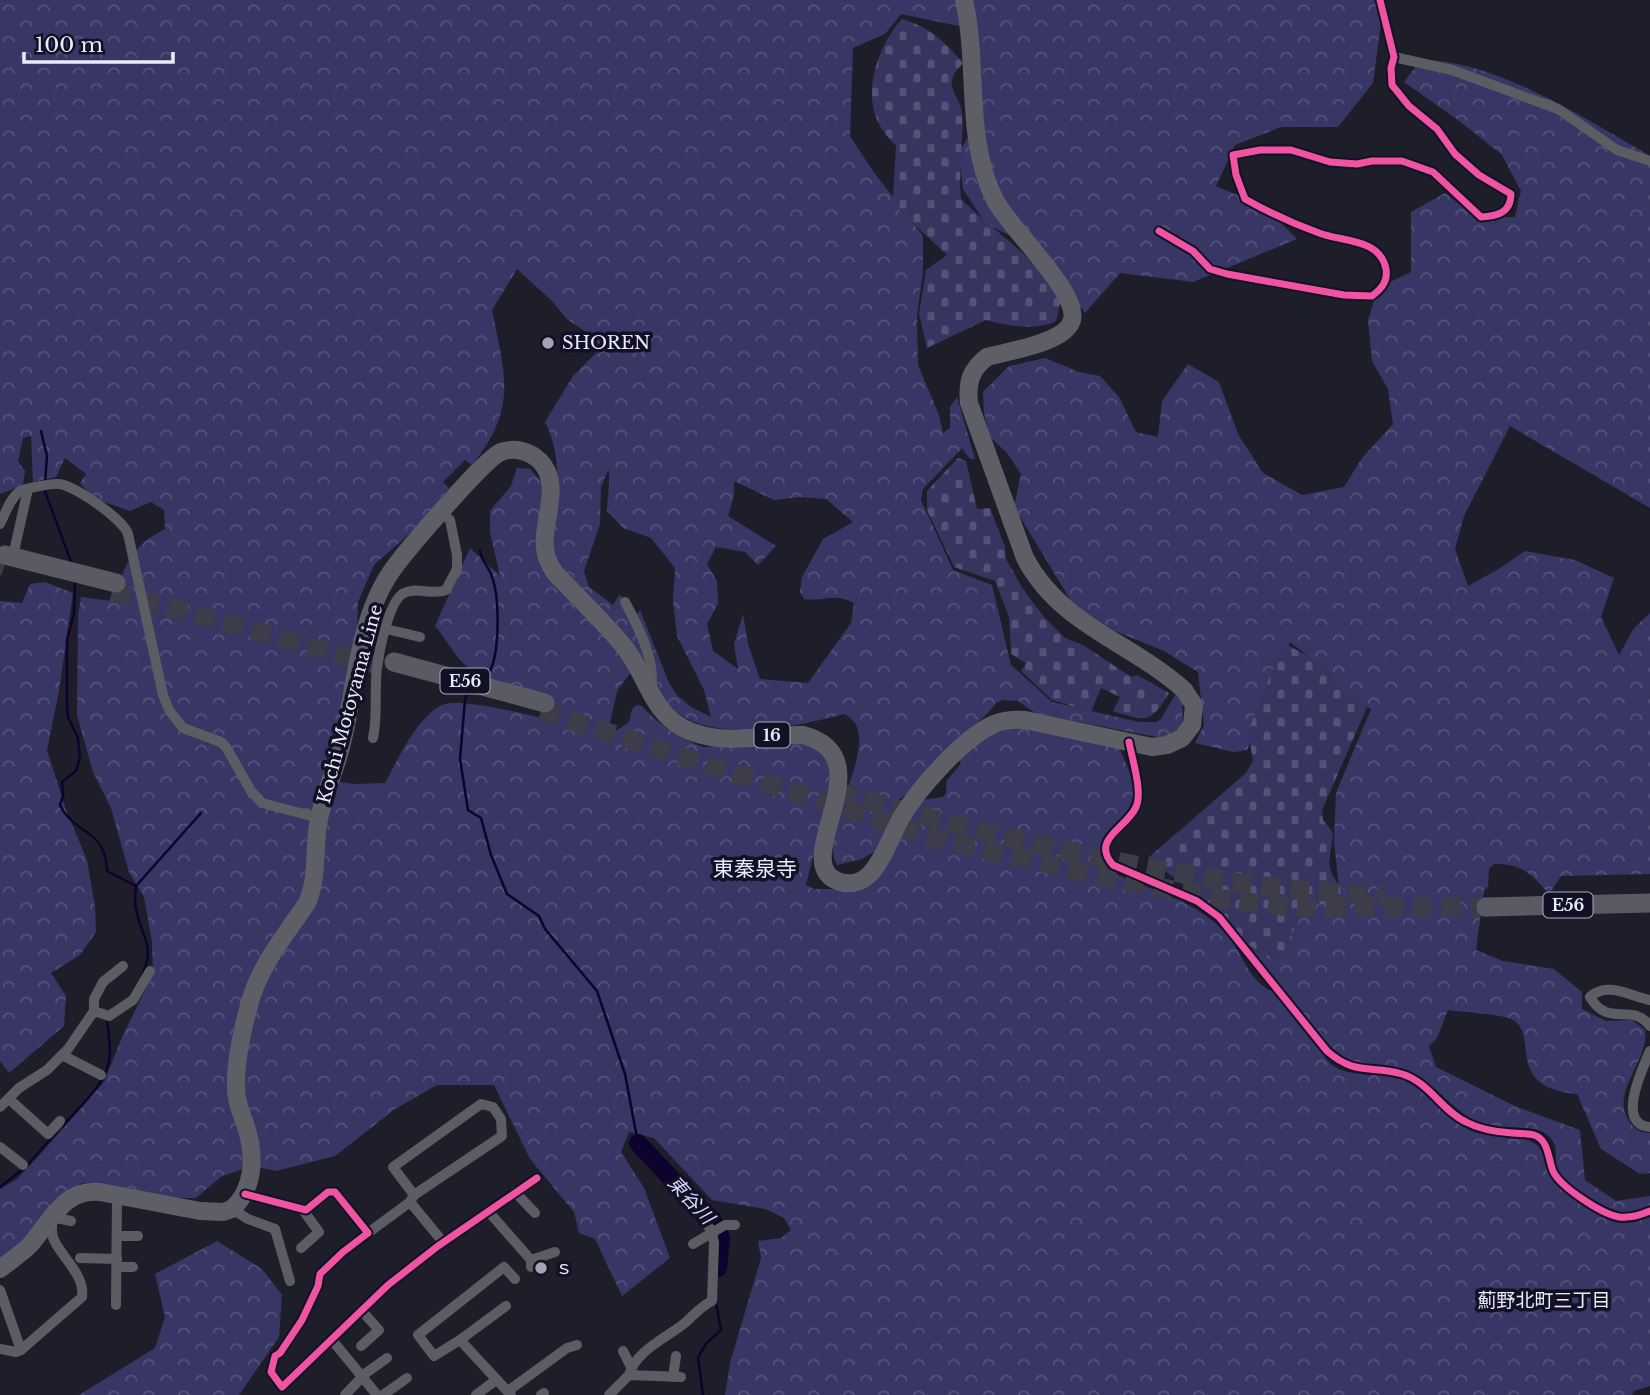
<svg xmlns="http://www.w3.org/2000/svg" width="1650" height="1395" font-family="'Libre Baskerville','Noto Sans JP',serif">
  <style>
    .forest { fill: url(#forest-crowns); fill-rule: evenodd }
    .cemetery { fill: url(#cemetery-stones) }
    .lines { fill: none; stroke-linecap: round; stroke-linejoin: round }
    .stream { stroke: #0d032d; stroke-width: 2.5 }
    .river { stroke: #0d032d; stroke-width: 18 }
    .highway-tunnel { stroke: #3d3d49; stroke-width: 19; stroke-dasharray: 19 10; stroke-linecap: butt }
    .street { stroke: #5c5d62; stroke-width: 10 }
    .primary { stroke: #5e5e66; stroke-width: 18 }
    .highway { stroke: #5a5a65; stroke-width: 19 }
    .cycleway-casing { stroke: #111025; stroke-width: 11 }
    .cycleway { stroke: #f153a3; stroke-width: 7 }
    .poi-dot { fill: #a3a3b1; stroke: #111025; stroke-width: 2.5 }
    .labels { text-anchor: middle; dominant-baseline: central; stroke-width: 7; stroke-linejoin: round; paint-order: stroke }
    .shield { fill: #111025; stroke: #a9a9ba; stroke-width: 2 }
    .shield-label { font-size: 16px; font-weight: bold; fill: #eaebfa }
    .poi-label { font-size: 18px; fill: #eaebfa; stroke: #111025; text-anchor: start }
    .street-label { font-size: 18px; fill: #eaebfa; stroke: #111025 }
    .water-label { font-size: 19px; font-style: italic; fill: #d7d8fa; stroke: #111025 }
    .neighbourhood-label { font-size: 19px; fill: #eaebfa; stroke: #111025 }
    .quarter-label { font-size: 21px; fill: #eaebfa; stroke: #111025 }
  </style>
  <defs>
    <pattern id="forest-crowns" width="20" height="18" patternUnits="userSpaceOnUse" patternTransform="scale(1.75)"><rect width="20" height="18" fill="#383665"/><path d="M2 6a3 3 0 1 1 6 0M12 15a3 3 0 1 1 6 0" fill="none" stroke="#55537c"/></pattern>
    <pattern id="cemetery-stones" width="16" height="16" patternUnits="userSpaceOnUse" patternTransform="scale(1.75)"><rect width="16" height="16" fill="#373560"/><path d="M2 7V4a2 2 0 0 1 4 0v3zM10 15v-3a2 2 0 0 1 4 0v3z" fill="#545278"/></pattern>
  </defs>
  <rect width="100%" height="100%" fill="#1e1e2a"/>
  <g class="forest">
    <path d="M0,0H1384L1373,83L1338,127H1281L1235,145L1216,186L1265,207L1297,239L1193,282L1120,273L1085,313L1072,294L1015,238L986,224L963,189L959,153L975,124L973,29L901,14L885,34L853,48L850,136L873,171L923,236V271L917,315L918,365L939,415L943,433L950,428V407L957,397L975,459H970L962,448L923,489L921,500L953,570L992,585L1011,665L1052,702L1139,722H1156L1161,719L1175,695L1182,700L1183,725C1174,733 1169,737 1157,737L1037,714L1018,701L1003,700L996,703L988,713L942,756L913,789L896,802L877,850L862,859L837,865C815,827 890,735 844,714C793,728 691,750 659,692C650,675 642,635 636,615L640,610L669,683L677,695L691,707L711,717L704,690L677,636L673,602L675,568L651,538L623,528L607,511C607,501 611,477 608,470L601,487L600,524L584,571L589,587L613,605L620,594L637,627L649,675L555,561C549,512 569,469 545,422L573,376L601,348L592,336L567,319L552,301L517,269L492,310C505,375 518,408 472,465L465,460L443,482L449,488L417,527L374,565L358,602L357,638L350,683L327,752V780L354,784L385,783C398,759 417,717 442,705C460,697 523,714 544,718L551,695C523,687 483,683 462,662C454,654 444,636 435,626L470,548L500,576L490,532V511L511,486L517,468L530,469L543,484L537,541L624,656L632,671L617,691L607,737L629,722L632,709L637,705L642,706C656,723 682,739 703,747L797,741L818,747L831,769L830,788L806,885L814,889H860L872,884L881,874L894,846L922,800L943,797L946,793L947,780L960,765L961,757C974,747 986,735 1001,729C1024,720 1092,741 1119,747C1124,761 1135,779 1133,794C1130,829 1086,825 1107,870C1149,891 1198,899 1229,937C1242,954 1251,984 1272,991L1320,1048C1334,1086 1378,1067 1405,1081C1431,1093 1447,1122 1474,1132C1491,1138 1524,1134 1537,1145C1545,1152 1544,1165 1549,1174C1558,1189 1603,1221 1619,1223C1631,1224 1639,1221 1650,1217V1386L1634,1391L1632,1395H725L730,1363L761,1258L758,1241L781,1238L791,1230L784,1218L765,1209L712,1200L654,1138L629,1132L621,1152L644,1188L670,1258L622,1296L595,1239L579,1233L574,1212L530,1159L494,1085H437L395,1109L335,1156L276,1171L252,1166L222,1176L196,1198H165L98,1183H82L68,1192L27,1238L0,1261V1189L17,1179L38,1157L104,1082L123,1035L153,974L152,942L144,897L129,872L111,808L93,772L77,715L78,616L81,597L112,601C126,566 129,547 165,529L164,510L151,502L130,511L95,499L80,483L86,474L65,458L56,477L33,482L31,436L23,438L18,461L25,471L23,485L0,494ZM734,481L774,500L800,497L826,499L853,522L823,539L802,577L800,592L804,599C826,602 832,592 854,603L851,623L808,683L760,679L748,644L743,614L734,644L738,669L713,651L707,624L718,604L717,581L707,564L716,547L745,552L758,565L776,546L728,516L734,495Z"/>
    <path d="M1421,60C1496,60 1586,119 1650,156V508L1510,426L1464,516L1455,549L1468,586L1497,570L1525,551L1575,560L1614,578L1601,617L1619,655L1634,628L1650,613V874L1561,876L1549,894C1530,873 1523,864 1494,864L1489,869L1488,887L1484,890L1476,950L1503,961L1554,969L1582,992V1009L1606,1021L1632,1020L1645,1030C1650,1061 1607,1093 1631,1124C1636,1130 1642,1133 1650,1133V1173L1640,1174L1601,1149L1577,1094C1503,1087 1540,1036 1513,1020C1504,1014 1461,1012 1448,1010L1437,1038L1429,1046L1436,1067L1517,1107L1580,1130L1585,1180L1616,1201L1650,1196V1205C1639,1210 1627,1214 1614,1211C1598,1207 1567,1185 1559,1171C1551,1157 1563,1145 1545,1133C1531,1124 1497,1131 1477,1122C1453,1110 1438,1087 1414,1074C1396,1063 1372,1069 1352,1061C1322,1049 1271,978 1248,950L1250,947L1268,958L1298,919L1339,887L1334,842L1336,793L1371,709L1343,692L1322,667L1290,642L1247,750L1234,752L1195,743L1204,725L1198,672L1164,651L1115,631L1073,604L1014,507L1021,474L1007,453L990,437L984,413L983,392L1009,366L1045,358L1079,372L1100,376L1119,397L1136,432L1158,437L1162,401L1188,364L1219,382L1238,434L1263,473L1302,495L1344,487L1362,458L1393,424L1388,389L1372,361L1368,320L1378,288L1411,272V212L1445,193L1477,218L1515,217L1521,191L1502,155L1458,120L1404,82Z"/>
    <path d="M45,582L73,593L59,691L47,750L66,810L87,860L95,907L96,932L80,955L51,973L66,996L64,1026L9,1073L0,1061V601L22,603L30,584Z"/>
    <path d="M217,1241L262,1269L282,1295L279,1337L239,1395H79L155,1348L165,1317L155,1274Z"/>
  </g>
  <g class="cemetery">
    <path d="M902,19C931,28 944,41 963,63C958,69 953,73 952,81C951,93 961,101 962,112C964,141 958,170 961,199C994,232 1038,258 1061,300L1056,321C1035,331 1007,326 986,320L927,348L919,314L926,270L947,255L900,211L893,198L896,146C891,141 886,135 882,129C860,96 878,45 902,19Z"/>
    <path d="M958,458L966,461L977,509L990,508L1005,547L1006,559L1023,589L1044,617L1065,638L1083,645L1131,677L1137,675L1169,693C1151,723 1147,722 1113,711L1120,697L1101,688L1091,712L1052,700L1021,671L1026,663L1011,654L1009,617L995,581L954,567L927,510V491Z"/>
    <path d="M1283,643L1326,665L1343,690L1368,705L1322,810L1323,820L1333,833C1330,862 1323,869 1345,891L1330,903L1309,905L1291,934L1284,953L1271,960L1247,944L1227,918L1148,858L1246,773L1253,761L1248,732Z"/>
  </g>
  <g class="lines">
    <g class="stream">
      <path d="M41,431L47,456L45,483"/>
      <path d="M44,489L72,564"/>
      <path d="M75,581L74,613L67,640V706L68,717L78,738L80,758L76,771L62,782L63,796L60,805C75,836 106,828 107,871L136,886C136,893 134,901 136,909C141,937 156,944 142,976"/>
      <path d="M477,675L490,671C500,650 500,596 491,574C487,564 481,561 480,550"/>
      <path d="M469,689L465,700L460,759L468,810L481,818L491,855L507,894L539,916L545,929L597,991L625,1074L638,1143"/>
      <path d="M136,886L201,813"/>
      <path d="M63,1126C81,1104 109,1083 110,1053C110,1042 108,1030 107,1019"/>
      <path d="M27,1165L56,1133"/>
      <path d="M0,1187L23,1169"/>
      <path d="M703,1395L698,1357L706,1344L721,1330L716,1303"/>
    </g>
    <path class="river" d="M638,1143L716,1226L721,1238L718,1268"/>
    <g class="highway-tunnel">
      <path d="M0,565L4,566"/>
      <path d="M112,592L392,669"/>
      <path d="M541,711L939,839L1113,879L1217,898L1289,907H1486"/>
      <path d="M837,792C903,812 970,828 1038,844C1152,870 1266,892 1384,895"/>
    </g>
    <g class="street">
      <path d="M1394,57L1452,70L1558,109L1617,150L1650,161"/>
      <path d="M1159,231L1193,251L1210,269L1227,274L1344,295L1372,296C1381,289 1388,282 1386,269C1380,238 1342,242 1319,233C1294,224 1268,212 1245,199L1236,175L1233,155L1260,150H1291L1330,162L1357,164L1372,161H1402L1433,172L1481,217C1497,216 1511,213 1511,194L1479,175L1455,154L1437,129L1409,106L1392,85L1391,68L1394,57L1380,0"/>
      <path d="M0,524C5,514 10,498 20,491C23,489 53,483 58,484C73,484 124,520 128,534L163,695L169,710L183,728L221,742L226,747L251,791L262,803L319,818"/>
      <path d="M15,547L28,489"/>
      <path d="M625,602C638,626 656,661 651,689"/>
      <path d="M386,629L420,637"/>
      <path d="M373,738C378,715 374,691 377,668C379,651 389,600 404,593C417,586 432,596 446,590L457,569V555L450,520L442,513"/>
      <path d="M1129,742C1132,759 1143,792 1136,807C1127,828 1090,839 1113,865L1197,901L1219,917L1327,1051C1355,1076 1371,1065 1402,1074C1429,1082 1441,1110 1466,1122C1481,1130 1496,1132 1512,1133C1519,1134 1528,1133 1534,1135C1549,1140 1548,1159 1553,1171C1560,1187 1602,1214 1619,1217C1629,1218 1641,1215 1650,1211"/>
      <path d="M1650,1000C1630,996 1607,981 1590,997C1609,1029 1631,1001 1650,1026"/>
      <path d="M94,1011L109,1016L133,1000L150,971"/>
      <path d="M1650,1051C1643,1068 1615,1125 1650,1127"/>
      <path d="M62,1055L101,1075"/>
      <path d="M9,1099L48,1134L60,1121"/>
      <path d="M0,1107L19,1088L47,1070L68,1049L94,1011V999L103,982L123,966"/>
      <path d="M0,1147L23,1165"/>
      <path d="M515,1192L535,1213"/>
      <path d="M245,1194L306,1210L328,1192H335L368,1233L343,1252L320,1274L318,1286L302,1320L280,1353L275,1356L271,1372L282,1387L388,1285L438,1246L537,1178"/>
      <path d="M410,1202L414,1195L502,1136L501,1119L493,1107L481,1104L393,1167L414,1195"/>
      <path d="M232,1209L248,1219L275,1229L290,1281"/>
      <path d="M488,1211L531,1260V1267"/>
      <path d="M368,1233L410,1202L443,1242"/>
      <path d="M117,1236H138"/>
      <path d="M693,1244L725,1225H735"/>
      <path d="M301,1248L319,1232L303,1210"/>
      <path d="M80,1258L117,1259"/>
      <path d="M531,1260L555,1252"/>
      <path d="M117,1267H133"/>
      <path d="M0,1290L21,1350"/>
      <path d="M116,1305L117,1196"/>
      <path d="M332,1340L377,1395"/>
      <path d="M460,1340L506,1306"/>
      <path d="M361,1346L379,1330L361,1310"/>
      <path d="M0,1349L16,1352L21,1350L82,1297C85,1275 63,1259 54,1240C51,1234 52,1224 52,1217L71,1221"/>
      <path d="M623,1351L631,1367"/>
      <path d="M629,1375C636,1350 667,1338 686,1322C694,1315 701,1306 712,1301L714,1243L712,1231L705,1222"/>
      <path d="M673,1377L676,1356"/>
      <path d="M508,1391L567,1348L577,1345"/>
      <path d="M345,1395L366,1373L387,1358"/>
      <path d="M383,1395L407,1378"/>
      <path d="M476,1395L496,1380"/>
      <path d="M511,1395L460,1340L434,1356L418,1335L504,1267L515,1279"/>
      <path d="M541,1395L544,1393"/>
      <path d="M609,1395L629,1375L681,1377"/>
    </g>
    <path class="primary" d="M0,1269C10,1261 21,1254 30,1245C51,1221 64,1188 100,1192L200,1211L223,1212L232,1209C254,1189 255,1158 247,1130C243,1116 236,1104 236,1089C235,1066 242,1032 248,1009C257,969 284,937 307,903C319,876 313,847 319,819C324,794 335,771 341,747C353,702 356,651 373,607C378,594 385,580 393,569C406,551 485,458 501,452C515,447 530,451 540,461C564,486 539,525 546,554C547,561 551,567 555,573C577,596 601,620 622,644C652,680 650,724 706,736C735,743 772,734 803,735C889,758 784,864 840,882C851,885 862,882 870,874C884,859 891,836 901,818C918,789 963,738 994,724C1004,720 1014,719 1025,720L1152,747L1167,745L1182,738L1192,725L1194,705L1184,690C1131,642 1060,625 1025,558L969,403C967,383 970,370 987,357C1008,351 1066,343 1072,320C1079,292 1010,229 995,200C964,138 979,66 964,0"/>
    <g class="highway">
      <path d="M5,555L116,583"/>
      <path d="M394,662L545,703"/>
      <path d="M1486,907L1650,903"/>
    </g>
    <defs>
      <g id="cycleway">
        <path d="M1159,231L1193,251L1210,269L1227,274L1344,295L1372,296C1381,289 1388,282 1386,269C1380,238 1342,242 1319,233C1294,224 1268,212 1245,199L1236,175L1233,155L1260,150H1291L1330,162L1357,164L1372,161H1402L1433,172L1481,217C1497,216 1511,213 1511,194L1479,175L1455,154L1437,129L1409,106L1392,85L1391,68L1394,57L1380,0"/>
        <path d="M1129,742C1132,759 1143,792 1136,807C1127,828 1090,839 1113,865L1197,901L1219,917L1327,1051C1355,1076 1371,1065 1402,1074C1429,1082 1441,1110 1466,1122C1481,1130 1496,1132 1512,1133C1519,1134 1528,1133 1534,1135C1549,1140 1548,1159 1553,1171C1560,1187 1602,1214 1619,1217C1629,1218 1641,1215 1650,1211"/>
        <path d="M245,1194L306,1210L328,1192H335L368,1233L343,1252L320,1274L318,1286L302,1320L280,1353L275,1356L271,1372L282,1387L388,1285L438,1246L537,1178"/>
      </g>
    </defs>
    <use href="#cycleway" class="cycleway-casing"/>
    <use href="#cycleway" class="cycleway"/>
  </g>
  <g class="poi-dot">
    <circle cx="548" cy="343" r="7"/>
    <circle cx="541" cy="1268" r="7"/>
  </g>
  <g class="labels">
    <g class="shield">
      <rect x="440.5" y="668.5" width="49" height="25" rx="5"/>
      <rect x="754.5" y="722.5" width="35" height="25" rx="5"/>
      <rect x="1543.5" y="892.5" width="49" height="25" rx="5"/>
    </g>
    <g class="shield-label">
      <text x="465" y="681">E56</text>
      <text x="772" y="735">16</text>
      <text x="1568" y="905">E56</text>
    </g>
    <g class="poi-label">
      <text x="562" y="343">SHOREN</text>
      <text x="555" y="1268">ｓ</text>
    </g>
    <g class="street-label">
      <text transform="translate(350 704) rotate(-75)">Kochi Motoyama Line</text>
    </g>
    <g class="water-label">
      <text transform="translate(691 1200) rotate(47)">東谷川</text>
    </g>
    <g class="neighbourhood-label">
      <text x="1544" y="1300">薊野北町三丁目</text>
    </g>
    <g class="quarter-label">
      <text x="755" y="869">東秦泉寺</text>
    </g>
  </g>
  <path d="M24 52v10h149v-10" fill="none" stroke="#eaebfa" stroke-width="3.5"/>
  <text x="35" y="52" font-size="21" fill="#eaebfa" stroke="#111025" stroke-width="5" paint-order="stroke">100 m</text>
</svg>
